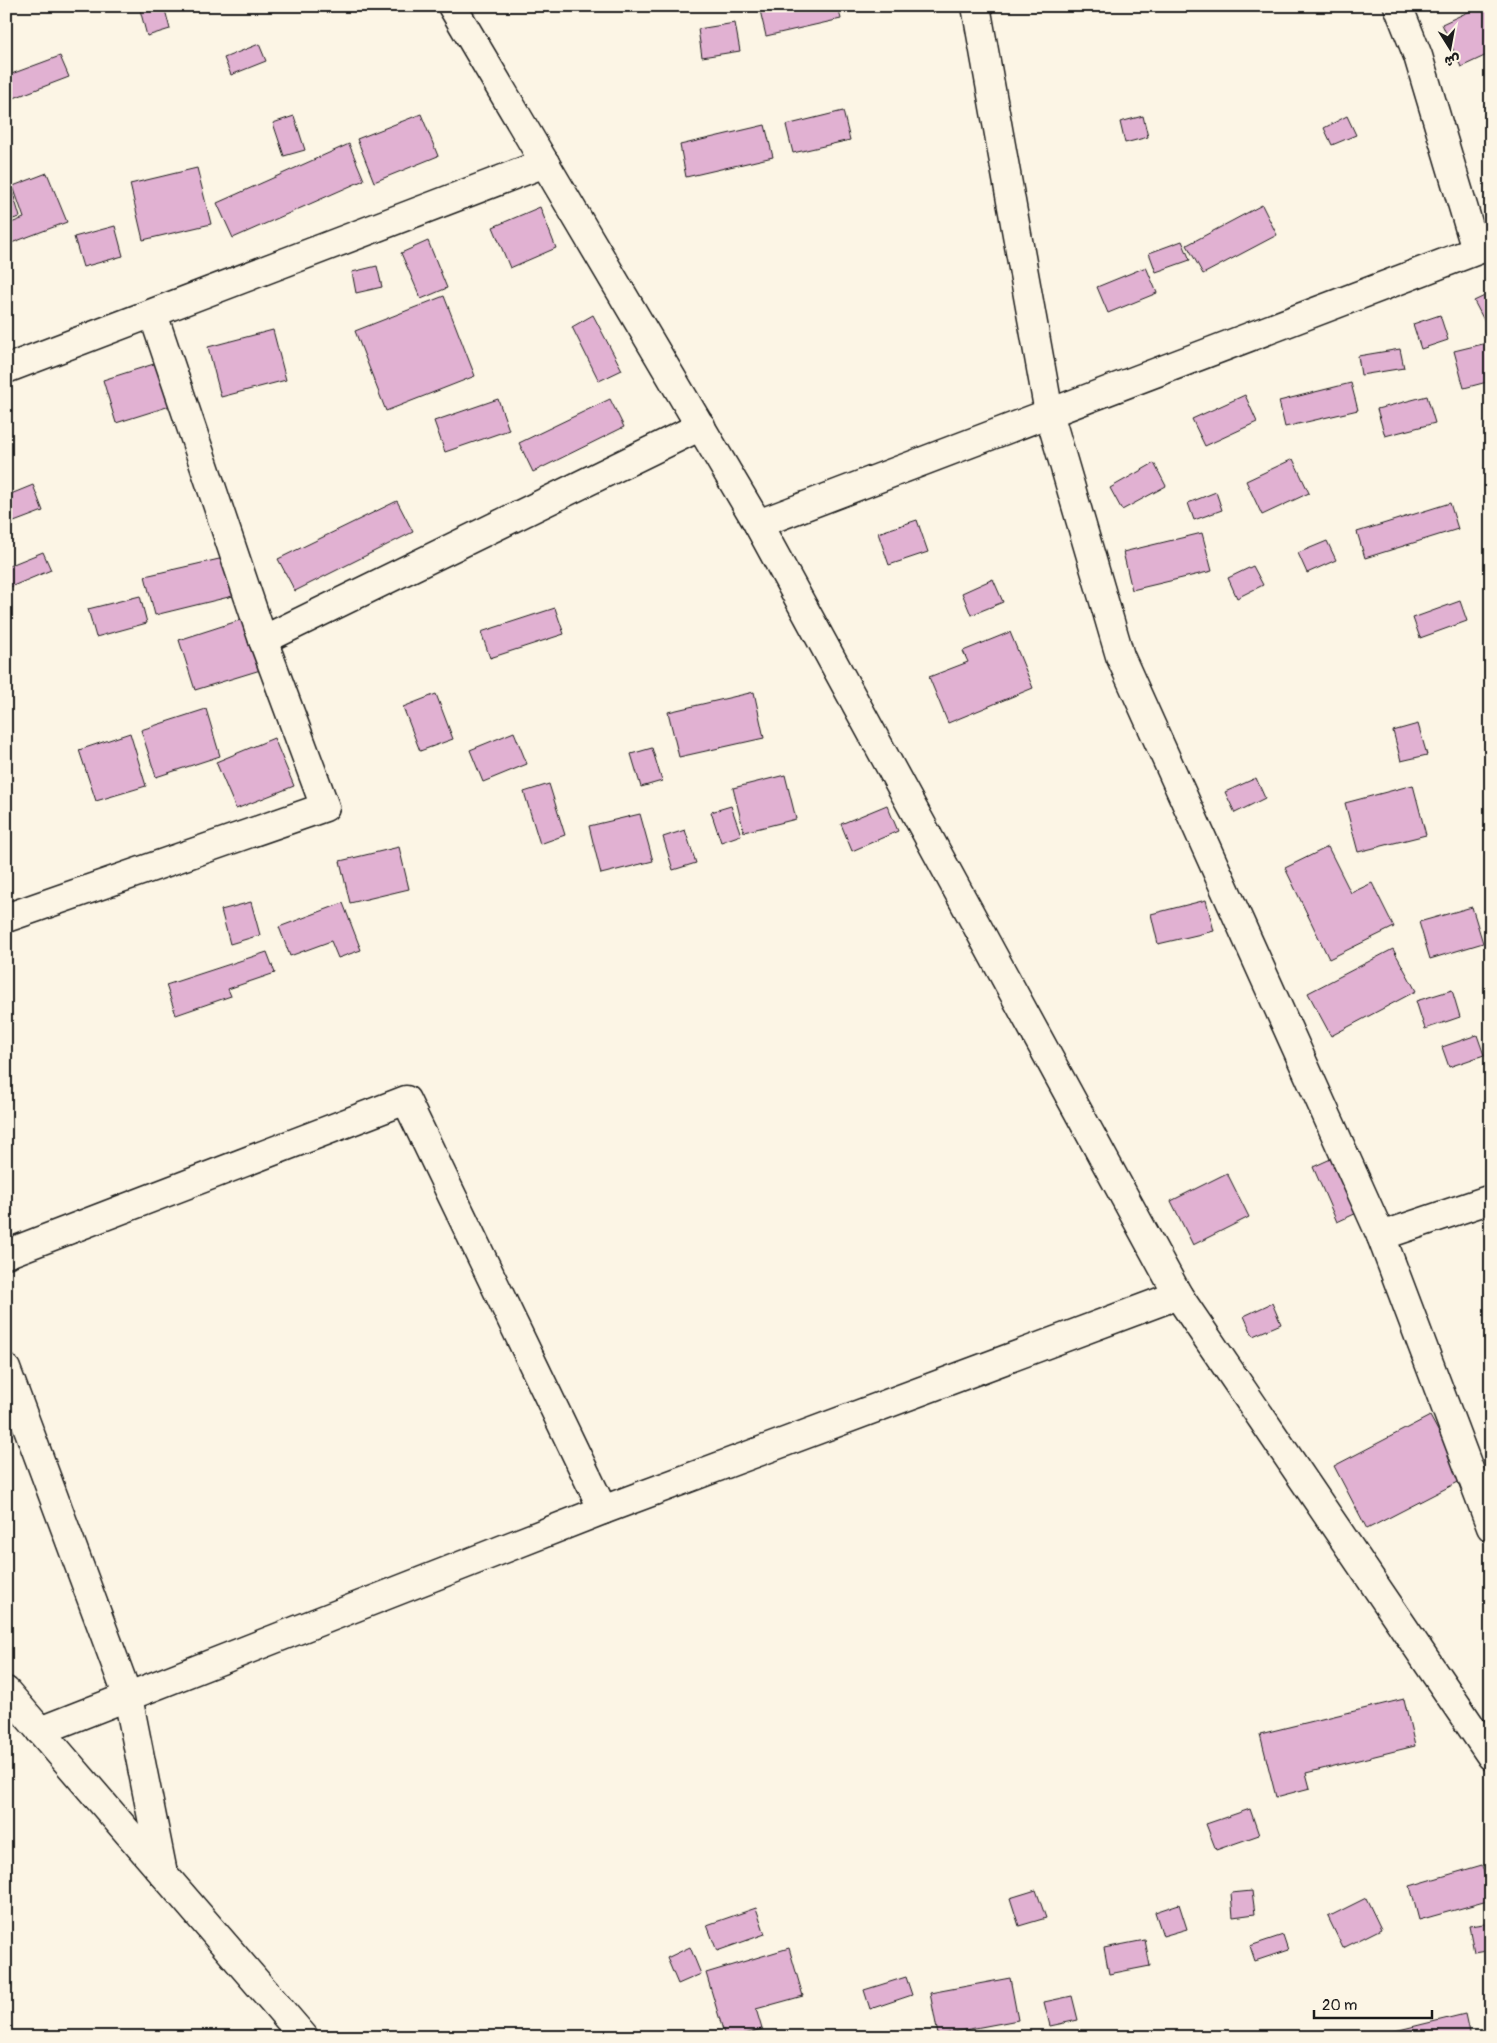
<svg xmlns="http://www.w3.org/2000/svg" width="1497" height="2043" font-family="Pangolin,'Playpen Sans Arabic',sans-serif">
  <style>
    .building { fill: #e1b1d2; stroke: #1c1c1c }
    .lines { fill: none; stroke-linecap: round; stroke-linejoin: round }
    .minor-casing { stroke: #1c1c1c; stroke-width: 31 }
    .tertiary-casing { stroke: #1c1c1c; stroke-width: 31 }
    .minor { stroke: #fcf5e5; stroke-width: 28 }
    .tertiary { stroke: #fcf5e5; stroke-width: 28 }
  </style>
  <rect width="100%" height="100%" fill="#fcf5e5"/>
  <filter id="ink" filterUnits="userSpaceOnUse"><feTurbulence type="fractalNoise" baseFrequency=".02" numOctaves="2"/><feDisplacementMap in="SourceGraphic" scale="10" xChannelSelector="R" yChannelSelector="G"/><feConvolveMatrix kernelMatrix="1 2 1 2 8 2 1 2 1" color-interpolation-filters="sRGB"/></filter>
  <g filter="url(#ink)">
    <g class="building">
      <path d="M139,6H164L170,29L147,36Z"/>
      <path d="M759,6H838L841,19L766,36Z"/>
      <path d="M1481,6H1491V53L1461,67L1442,24Z"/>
      <path d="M735,23L740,51L702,57L698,29Z"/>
      <path d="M259,44L266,61L231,75L224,58Z"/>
      <path d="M60,56L69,77L6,101V76Z"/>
      <path d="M843,111L850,140L793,153L786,125Z"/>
      <path d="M421,114L438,156L374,182L357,139Z"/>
      <path d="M294,116L305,150L284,156L273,123Z"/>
      <path d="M1143,116L1148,137L1125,143L1120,122Z"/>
      <path d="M1347,116L1356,135L1332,145L1324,128Z"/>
      <path d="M765,125L773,157L686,177L680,145Z"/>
      <path d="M349,144L364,180L233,238L217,203Z"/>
      <path d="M197,168L211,224L143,240L130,184Z"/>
      <path d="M47,173L67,222L6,245V225L24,218L13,186Z"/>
      <path d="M11,187L20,217L6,221V188Z"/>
      <path d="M1262,205L1277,235L1203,274L1187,245Z"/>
      <path d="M540,207L556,248L510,268L493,227Z"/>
      <path d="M115,226L123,256L83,267L74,237Z"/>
      <path d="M428,241L447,288L421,299L401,253Z"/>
      <path d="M1182,241L1190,260L1156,272L1149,253Z"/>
      <path d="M377,266L382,287L356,293L352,272Z"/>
      <path d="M1146,267L1157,293L1108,313L1097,287Z"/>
      <path d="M1491,293V324L1487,326L1474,301Z"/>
      <path d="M444,296L475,376L386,411L355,331Z"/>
      <path d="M593,315L622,370L599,381L572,327Z"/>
      <path d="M1440,315L1448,340L1421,349L1413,324Z"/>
      <path d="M273,330L286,380L221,397L208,347Z"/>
      <path d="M1491,342V381L1464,388L1454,351Z"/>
      <path d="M1400,349L1404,368L1361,375L1358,356Z"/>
      <path d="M157,363L170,406L116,423L103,380Z"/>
      <path d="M1351,383L1358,410L1285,427L1279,401Z"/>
      <path d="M1245,395L1257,422L1205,446L1192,419Z"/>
      <path d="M1427,396L1435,423L1385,436L1377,409Z"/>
      <path d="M498,399L509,430L445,452L434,421Z"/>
      <path d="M610,399L624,427L533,472L519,443Z"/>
      <path d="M1293,459L1309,493L1262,515L1246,481Z"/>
      <path d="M1154,463L1166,486L1122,510L1110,488Z"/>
      <path d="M33,485L43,511L6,525V496Z"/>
      <path d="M1216,492L1222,510L1194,520L1188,503Z"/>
      <path d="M397,501L413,532L295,591L278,559Z"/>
      <path d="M1450,503L1458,529L1365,558L1357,532Z"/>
      <path d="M917,520L928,552L889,565L878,533Z"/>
      <path d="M1202,533L1212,571L1132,590L1123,552Z"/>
      <path d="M1327,541L1336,560L1307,573L1298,553Z"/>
      <path d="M43,552L51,570L8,588L6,567Z"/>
      <path d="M228,557L237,595L155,615L145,576Z"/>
      <path d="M1253,566L1263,585L1237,598L1228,578Z"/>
      <path d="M993,579L1003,602L971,615L962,593Z"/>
      <path d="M140,596L147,623L96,637L88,609Z"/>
      <path d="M1460,601L1467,621L1420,638L1413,618Z"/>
      <path d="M555,608L564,634L490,658L481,632Z"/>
      <path d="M250,617L267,668L195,690L179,640Z"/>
      <path d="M1010,632L1033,688L948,723L929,677L968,662L963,651Z"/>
      <path d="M754,692L764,738L679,757L668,712Z"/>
      <path d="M436,694L453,739L420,751L403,707Z"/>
      <path d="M206,709L220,756L156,777L141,730Z"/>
      <path d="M1418,724L1427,755L1401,761L1393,731Z"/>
      <path d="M514,732L527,764L483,782L470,750Z"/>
      <path d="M130,733L146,786L96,801L79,750Z"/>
      <path d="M274,738L294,786L236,809L216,762Z"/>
      <path d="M652,748L662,781L641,787L631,754Z"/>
      <path d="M785,775L796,819L744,832L733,788Z"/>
      <path d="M1256,778L1265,798L1235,813L1225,792Z"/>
      <path d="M549,784L565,835L540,844L524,792Z"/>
      <path d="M1413,785L1426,835L1358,852L1345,803Z"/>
      <path d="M887,805L898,831L852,851L841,824Z"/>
      <path d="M731,806L741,835L721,842L711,812Z"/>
      <path d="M640,814L653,861L601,874L589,826Z"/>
      <path d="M685,830L696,863L673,870L663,837Z"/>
      <path d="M399,847L409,889L350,903L340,861Z"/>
      <path d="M1328,847L1351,893L1372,883L1394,927L1329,959L1285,868Z"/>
      <path d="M1206,900L1214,931L1158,944L1151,914Z"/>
      <path d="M251,902L260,935L230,944L221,910Z"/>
      <path d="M343,903L361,950L338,958L331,941L290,956L279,927Z"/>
      <path d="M1472,907L1483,943L1430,959L1419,922Z"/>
      <path d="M1393,949L1416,991L1331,1036L1308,993Z"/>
      <path d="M267,952L275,973L228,989L231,996L176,1015L166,985Z"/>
      <path d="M1452,990L1460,1017L1425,1029L1416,1001Z"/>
      <path d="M1477,1035L1484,1055L1449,1067L1442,1047Z"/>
      <path d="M1335,1157L1359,1212L1337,1222L1313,1167Z"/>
      <path d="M1227,1173L1249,1217L1193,1245L1171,1201Z"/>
      <path d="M1272,1303L1281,1324L1253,1336L1244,1316Z"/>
      <path d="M1430,1416L1464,1479L1367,1529L1334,1466Z"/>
      <path d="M1404,1699L1415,1746L1306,1773L1310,1788L1276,1797L1260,1734Z"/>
      <path d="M1250,1809L1259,1835L1216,1850L1206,1824Z"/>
      <path d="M1482,1865L1491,1900L1419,1920L1410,1886Z"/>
      <path d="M1036,1890L1046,1918L1019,1926L1010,1898Z"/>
      <path d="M1252,1891L1255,1914L1233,1917L1231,1893Z"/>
      <path d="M1366,1898L1381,1929L1343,1948L1328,1917Z"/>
      <path d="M1179,1904L1187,1929L1163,1936L1155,1912Z"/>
      <path d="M756,1908L765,1934L717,1951L707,1925Z"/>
      <path d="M1491,1923V1949L1474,1952L1469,1926Z"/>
      <path d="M1283,1935L1288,1950L1255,1961L1250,1946Z"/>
      <path d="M1145,1940L1150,1966L1109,1974L1104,1948Z"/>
      <path d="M690,1947L701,1974L678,1984L667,1958Z"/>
      <path d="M789,1948L803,1996L756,2009L762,2029L734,2037H725L706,1973Z"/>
      <path d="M906,1977L912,1995L870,2009L864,1990Z"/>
      <path d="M1010,1978L1018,2020L938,2035L930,1993Z"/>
      <path d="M1072,1996L1078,2020L1050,2026L1044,2002Z"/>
      <path d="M1465,2014L1470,2037H1370Z"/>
    </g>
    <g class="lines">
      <defs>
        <g id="minor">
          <path d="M452,6L758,524L1178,1295L1491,1756"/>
          <path d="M976,6L1049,413L1120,656L1381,1236L1491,1527"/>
          <path d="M1398,6L1418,56L1476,250"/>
          <path d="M6,369L545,163"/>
          <path d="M758,524L1491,245"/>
          <path d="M263,640L701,426"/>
          <path d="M6,918L325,807L263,640L153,314"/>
          <path d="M1381,1236L1491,1199"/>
          <path d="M6,1254L406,1100L603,1510"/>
          <path d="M6,1369L128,1697L163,1873"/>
          <path d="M40,1731L603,1510L1178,1295"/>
        </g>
        <path id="tertiary" d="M6,1691L304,2037"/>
      </defs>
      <use href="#minor" class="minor-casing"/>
      <use href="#tertiary" class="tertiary-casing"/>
      <use href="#minor" class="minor"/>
      <use href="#tertiary" class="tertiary"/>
    </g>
  </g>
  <rect width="1497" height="2043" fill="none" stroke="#fcf5e5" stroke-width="25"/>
  <rect x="12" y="12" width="1472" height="2018" fill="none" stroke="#1c1c1c" stroke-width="2" filter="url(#ink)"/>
  <g transform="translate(1450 48) rotate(169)" stroke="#fcf5e5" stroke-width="4" paint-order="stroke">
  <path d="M0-4L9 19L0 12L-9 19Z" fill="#1c1c1c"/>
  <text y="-8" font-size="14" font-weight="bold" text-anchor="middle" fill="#1c1c1c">ش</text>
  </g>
  <path d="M1314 2010v8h118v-8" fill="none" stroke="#1c1c1c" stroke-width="2.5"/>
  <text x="1322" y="2010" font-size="15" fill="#1c1c1c" stroke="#fcf5e5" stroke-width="4" paint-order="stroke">20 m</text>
</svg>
